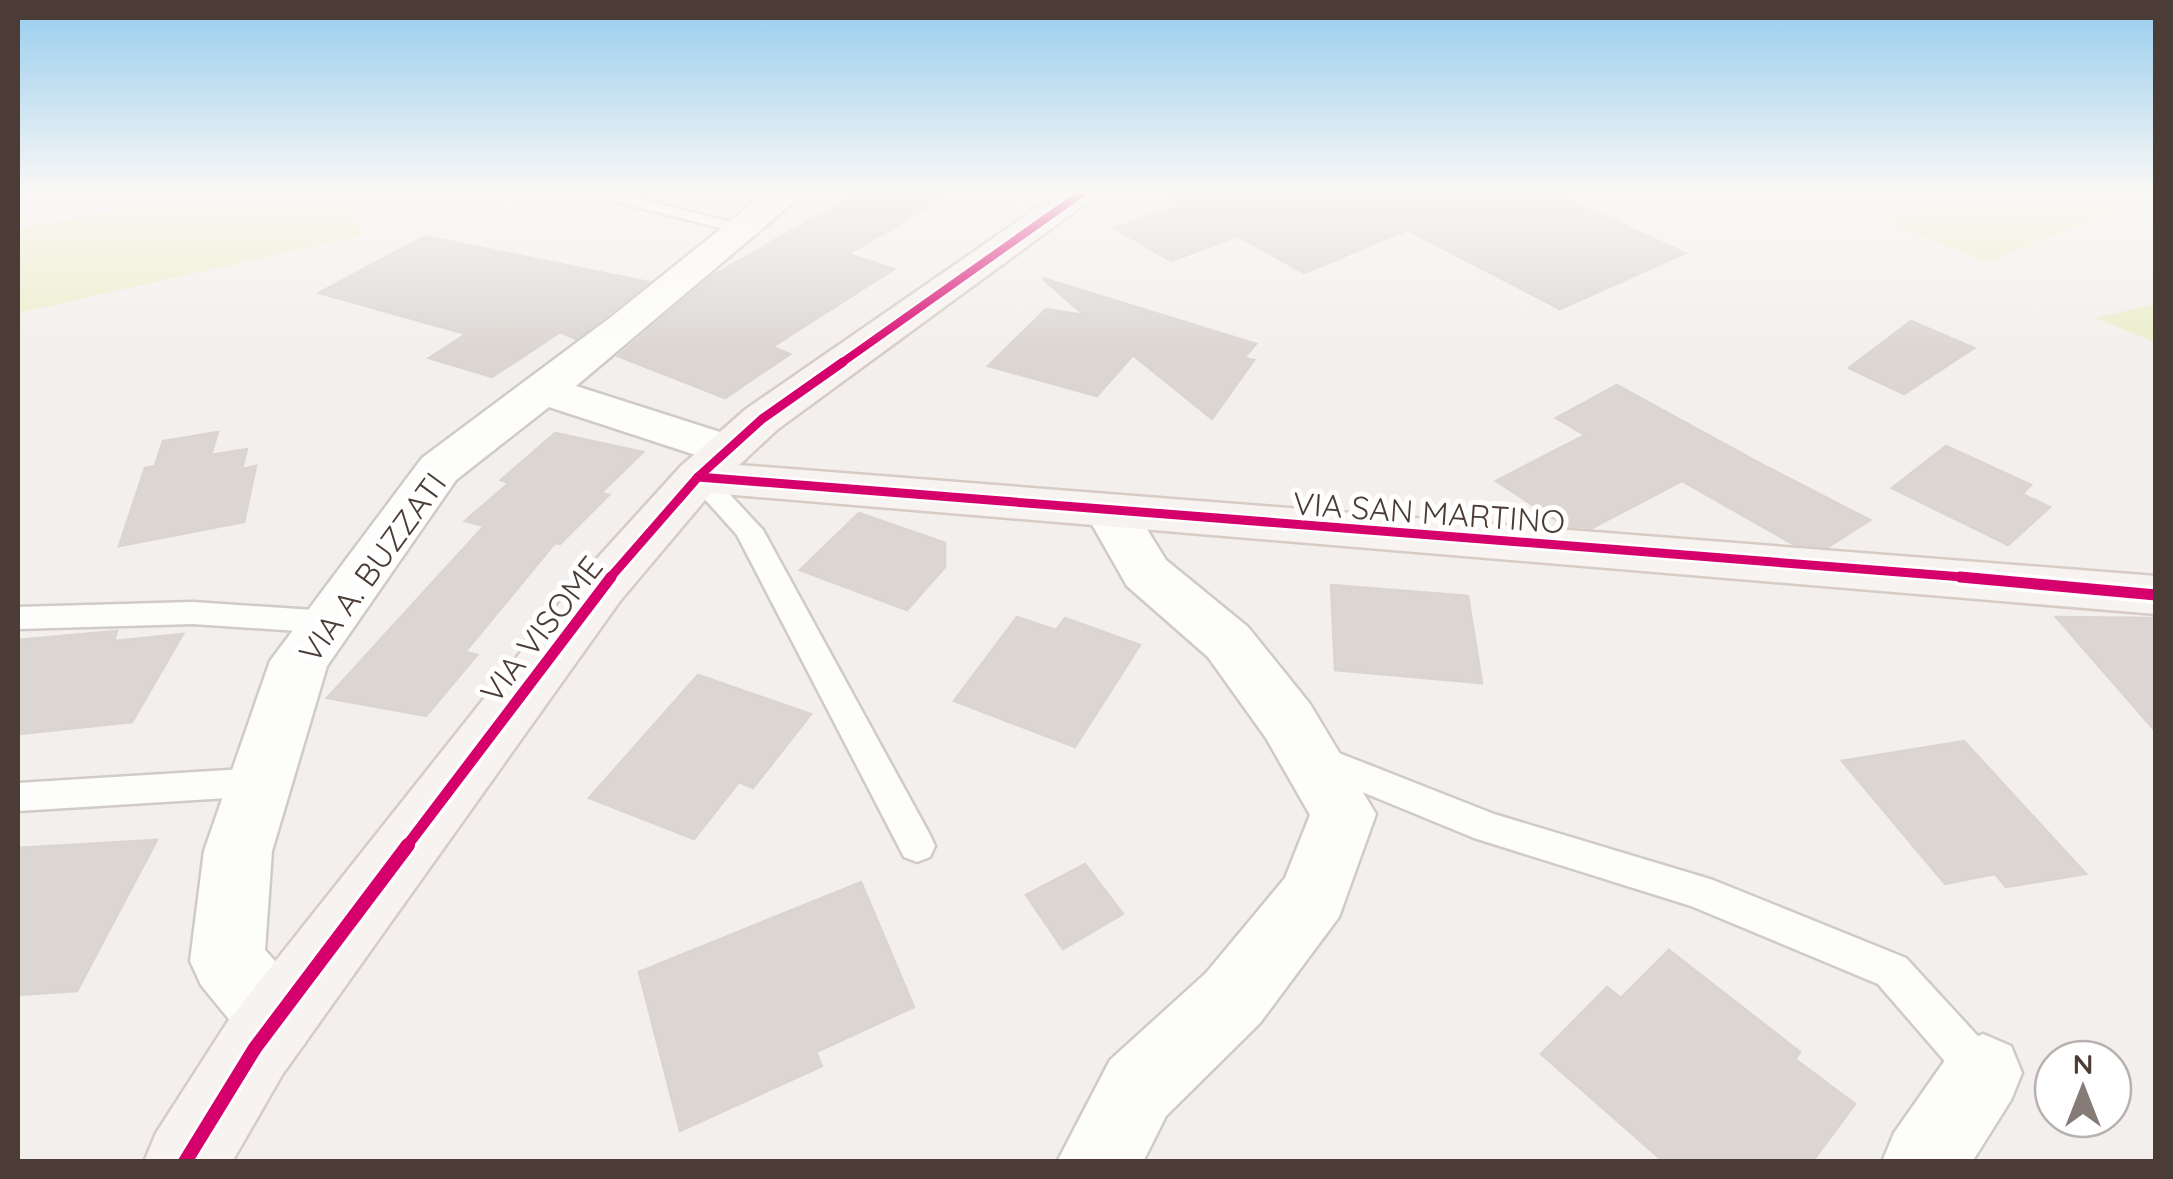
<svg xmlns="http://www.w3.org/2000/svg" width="2173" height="1179" font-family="Quicksand,sans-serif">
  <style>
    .green { fill: #ebeeca }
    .building { fill: #dbd6d2; stroke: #dbd5d2; stroke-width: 2.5 }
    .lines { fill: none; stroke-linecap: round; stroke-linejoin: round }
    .lane-casing { stroke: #d0cbc8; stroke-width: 5 }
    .street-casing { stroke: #d0cbc8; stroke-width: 5 }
    .secondary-casing { stroke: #d6ccc5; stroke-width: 5 }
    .lane { fill: #fdfdfc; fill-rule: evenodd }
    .street { fill: #fdfdfc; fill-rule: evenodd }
    .secondary { fill: #f7f3f0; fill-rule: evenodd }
    .cycleway-far3-casing { stroke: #fff; stroke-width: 12 }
    .cycleway-far2-casing { stroke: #fff; stroke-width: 14 }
    .cycleway-far1-casing { stroke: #fff; stroke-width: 18 }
    .cycleway-casing { stroke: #fff; stroke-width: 20 }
    .cycleway-far3 { stroke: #d6006c; stroke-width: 8 }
    .cycleway-far2 { stroke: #d6006c; stroke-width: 9 }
    .cycleway-far1 { stroke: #d6006c; stroke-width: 11 }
    .cycleway { stroke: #d6006c; stroke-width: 14 }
    .labels { text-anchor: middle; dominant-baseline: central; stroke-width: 10; stroke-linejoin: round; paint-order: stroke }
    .street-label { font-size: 32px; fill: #4b3d36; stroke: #fff }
  </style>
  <rect width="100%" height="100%" fill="#f3efec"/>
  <g class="green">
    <path d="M226,190H332L364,235L18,313V229Z"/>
    <path d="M1955,190H2155L2156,194L1988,262L1888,223Z"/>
    <path d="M2155,304V342L2095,318Z"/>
  </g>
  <g class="building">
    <path d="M863,190H959L848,254L894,269L772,347L790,354L725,398L618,356L712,276Z"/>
    <path d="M1154,190H1547L1685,253L1560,309L1407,230L1304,273L1238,236L1171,261L1115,228L1181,205Z"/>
    <path d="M425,236L638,280L649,282L576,339L560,332L492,377L429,358L466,334L319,293Z"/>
    <path d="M1042,278L1256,344L1244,358L1254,360L1212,419L1133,355L1097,396L988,366L1046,309L1084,315Z"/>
    <path d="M1911,321L1974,348L1904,394L1849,368Z"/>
    <path d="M1617,385L1765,466L1870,520L1828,547L1793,544L1682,481L1592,528L1565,526L1496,481L1585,435L1556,418Z"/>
    <path d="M218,432L211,455L247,449L242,469L256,466L244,522L119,546L145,468L155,466L163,441Z"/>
    <path d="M555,433L643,452L601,493L609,495L560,544L555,543L465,652L477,655L426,716L327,698L484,526L465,521L509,483L501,480Z"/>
    <path d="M1946,446L2031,485L2022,494L2050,507L2008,545L1892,488Z"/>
    <path d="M859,513L945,543V567L907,610L800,570Z"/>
    <path d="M1331,585L1468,596L1482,683L1335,670Z"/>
    <path d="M1017,617L1056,630L1065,618L1140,645L1075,747L954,701Z"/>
    <path d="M2056,617L2156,618V732Z"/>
    <path d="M117,631L114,641L183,634L132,722L18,734V640Z"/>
    <path d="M698,675L811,714L753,788L739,782L694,839L589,798Z"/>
    <path d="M1964,741L2086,874L2006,887L1995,874L1945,884L1842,761Z"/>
    <path d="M157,840L77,991L18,995V848Z"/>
    <path d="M1085,864L1123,914L1063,949L1026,895Z"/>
    <path d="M861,882L914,1007L816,1052L822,1066L680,1131L639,972Z"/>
    <path d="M1669,950L1800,1052L1795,1059L1855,1104L1812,1162H1664L1541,1054L1607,987L1621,998Z"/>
  </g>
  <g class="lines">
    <defs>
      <g id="lane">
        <path d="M570,190H603L754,228L744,234Z"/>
        <path d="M698,469L708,471L763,530L930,835L935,846L930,857L917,862L904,857L737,535L685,477Z"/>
        <path d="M193,602L328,611L339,614L343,622L339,630L328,633L193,624L18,629V607Z"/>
        <path d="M1316,744L1494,814L1713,880L1906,958L1998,1058L2005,1073L1998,1088L1983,1094L1968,1088L1878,984L1691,906L1474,838L1304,768L1299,758L1304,748Z"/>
        <path d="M260,768L272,772L278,782L272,792L260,796L18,811V783Z"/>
      </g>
      <g id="street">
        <path d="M769,190H808L576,386L745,440L752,450L745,460L728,464L711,460L549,407L456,480L327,666L272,851L265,950L304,993L315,1019L304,1045L277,1055L250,1045L201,985L190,961L204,851L270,661L422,458L611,317Z"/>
        <path d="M1112,498L1130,502L1166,560L1248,627L1310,704L1376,814L1339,917L1260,1023L1166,1116L1143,1162H1057L1110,1060L1206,973L1285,878L1310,815L1266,738L1208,657L1127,586L1086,514L1094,502Z"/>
        <path d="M1983,1034L2011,1046L2022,1073L2011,1100L1972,1162H1882L1894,1133L1955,1046Z"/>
      </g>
      <path id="secondary" d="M1063,190H1104L778,429L739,465L2156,576V614L711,493L620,601L282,1075L232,1162H144L156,1133L228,1021L582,575L681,466L746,409Z"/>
    </defs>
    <use href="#lane" class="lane-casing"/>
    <use href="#street" class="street-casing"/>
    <use href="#secondary" class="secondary-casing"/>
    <use href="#lane" class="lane"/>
    <use href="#street" class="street"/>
    <use href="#secondary" class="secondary"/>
    <defs>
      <path id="cycleway-far3" d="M840,364L1086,190"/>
      <g id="cycleway-far2">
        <path d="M698,477L1988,579"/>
        <path d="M609,579L698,477L762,419L843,362"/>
      </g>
      <g id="cycleway-far1">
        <path d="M1960,577L2156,595"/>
        <path d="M406,847L611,577"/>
      </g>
      <path id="cycleway" d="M185,1162L255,1048L408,845"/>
    </defs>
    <use href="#cycleway-far3" class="cycleway-far3-casing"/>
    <use href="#cycleway-far2" class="cycleway-far2-casing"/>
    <use href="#cycleway-far1" class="cycleway-far1-casing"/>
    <use href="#cycleway" class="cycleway-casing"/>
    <use href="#cycleway-far3" class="cycleway-far3"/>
    <use href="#cycleway-far2" class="cycleway-far2"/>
    <use href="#cycleway-far1" class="cycleway-far1"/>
    <use href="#cycleway" class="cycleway"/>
  </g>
  <linearGradient id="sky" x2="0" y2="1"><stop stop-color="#95cced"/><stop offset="0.54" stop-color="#faf8f6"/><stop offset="1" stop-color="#faf8f6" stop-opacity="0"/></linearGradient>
  <rect width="2173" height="355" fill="url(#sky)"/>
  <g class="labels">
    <g class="street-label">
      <text transform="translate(1429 512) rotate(4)">VIA SAN MARTINO</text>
      <text transform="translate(372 567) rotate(-54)">VIA A. BUZZATI</text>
      <text transform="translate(541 629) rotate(-52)">VIA VISOME</text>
    </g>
  </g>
  <rect width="2173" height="1179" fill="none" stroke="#4b3d36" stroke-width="40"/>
  <g transform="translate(2083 1089)"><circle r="48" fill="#ffffff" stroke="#b7b1af" stroke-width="2.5"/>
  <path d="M0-8L18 38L0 25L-18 38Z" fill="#867b76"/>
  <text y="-15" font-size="28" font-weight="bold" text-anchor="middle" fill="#4b3d36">N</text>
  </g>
</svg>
